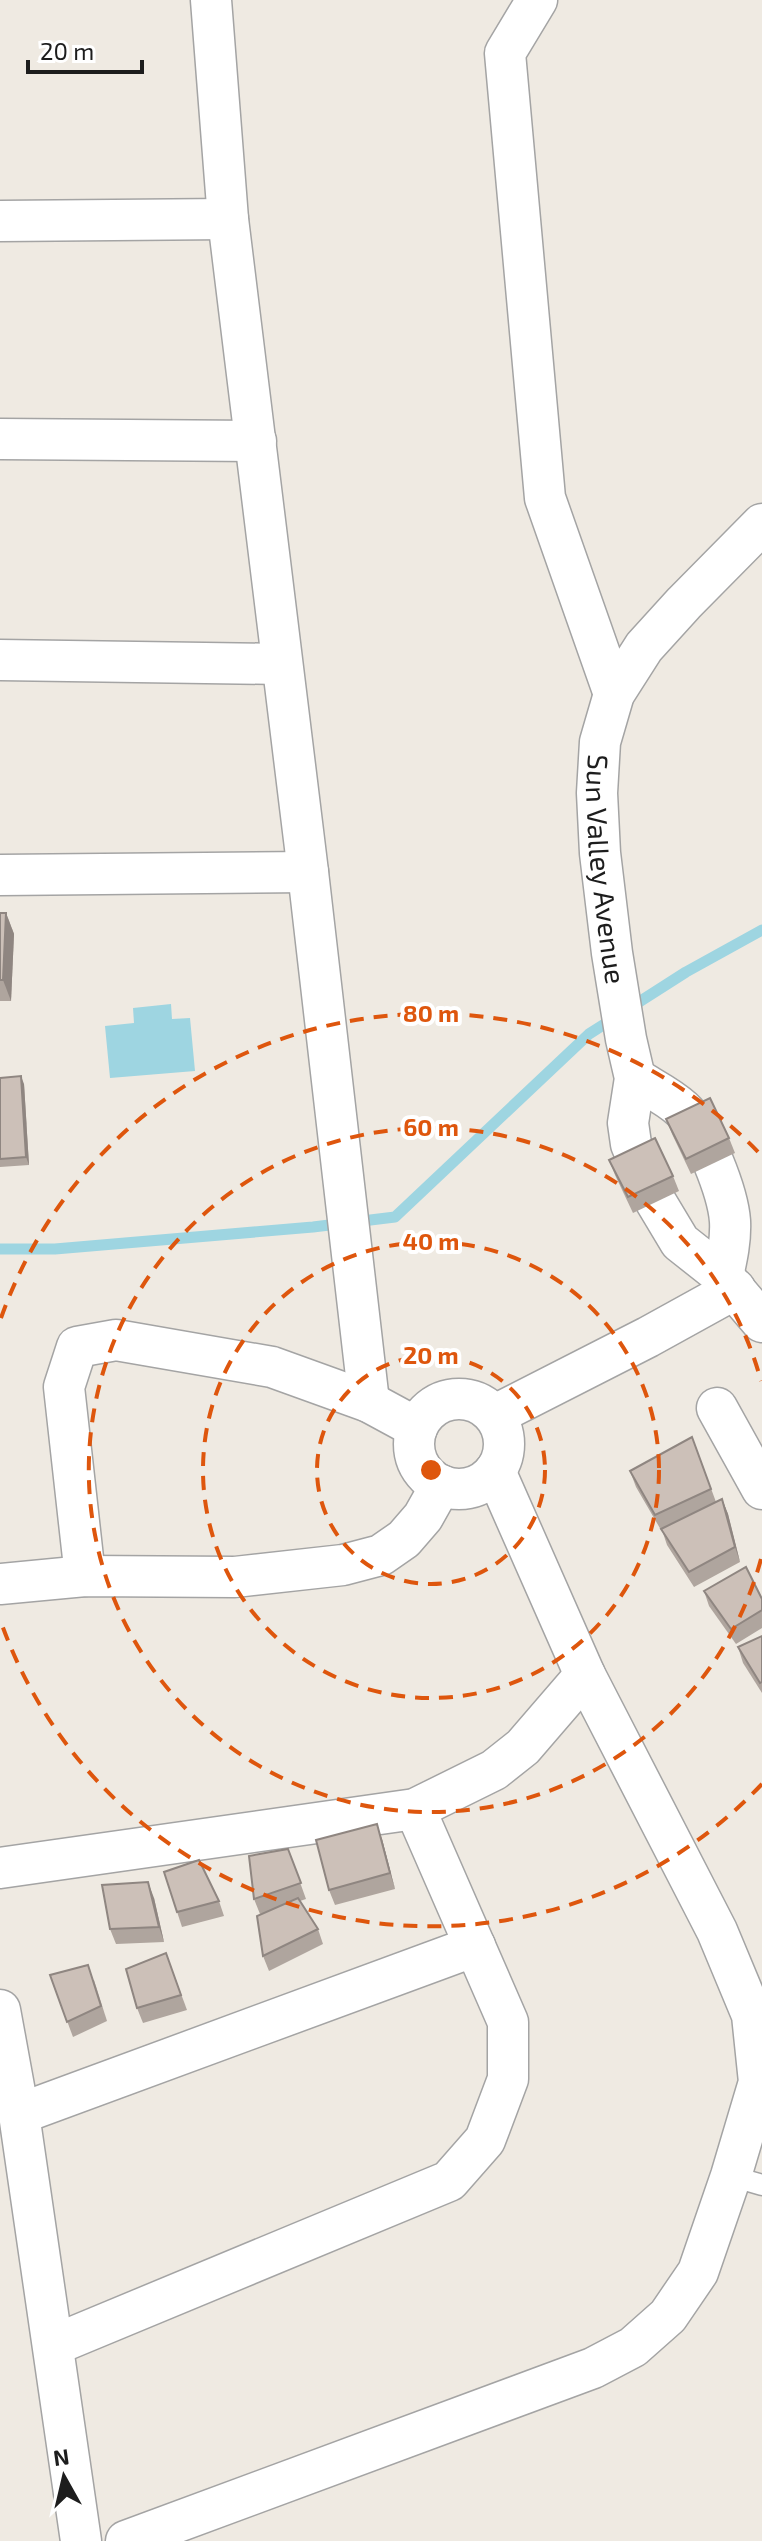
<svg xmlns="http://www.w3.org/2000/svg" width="762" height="2541" font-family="'Exo 2',sans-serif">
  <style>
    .water { fill: #9ed5e1 }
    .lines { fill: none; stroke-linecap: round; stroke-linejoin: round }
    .stream { stroke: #9ed5e1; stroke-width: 11 }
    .lane-casing { stroke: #a4a4a4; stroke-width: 23 }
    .street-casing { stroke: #a4a4a4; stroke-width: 43 }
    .lane { stroke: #fff; stroke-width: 20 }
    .street { stroke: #fff; stroke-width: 40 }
    .wall { fill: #afa59e }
    .shaded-wall { fill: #8f8681 }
    .building { fill: #ccc0b8; stroke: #8f8681; stroke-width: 2 }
    .ring { fill: none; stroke: #de560d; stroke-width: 4; stroke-dasharray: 14 10 }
    .labels { text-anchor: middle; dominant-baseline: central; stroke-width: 8; stroke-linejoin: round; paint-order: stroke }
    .street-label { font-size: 28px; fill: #1d1d1d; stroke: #fff }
    .centre { fill: #de560d; stroke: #fff; stroke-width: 4 }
    .ring-label { font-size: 24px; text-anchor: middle; font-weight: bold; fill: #de560d; stroke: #fff; stroke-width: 8; stroke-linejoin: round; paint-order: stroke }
  </style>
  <rect width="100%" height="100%" fill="#efeae2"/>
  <path class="water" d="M171,1004L172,1019L190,1018L195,1071L110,1078L105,1026L134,1023L133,1008Z"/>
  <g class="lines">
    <path class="stream" d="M0,1249H55L313,1227L395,1217L589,1034L686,972L762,930"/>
    <defs>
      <path id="lane" d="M731,2176L762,2185"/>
      <g id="street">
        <path d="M211,0L228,219L308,872L369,1402"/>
        <path d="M537,0L505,53L545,498L614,694"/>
        <path d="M0,221L228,219"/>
        <path d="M0,439L256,441"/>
        <path id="s1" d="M762,524L684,603L644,647L614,694L600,742L597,793L600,853L612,953L626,1039L635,1078L628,1123L631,1144L656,1202L680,1242L723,1276L762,1322"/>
        <path d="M0,660L281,664"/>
        <path d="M0,875L308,872"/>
        <path d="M635,1078C650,1088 668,1096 682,1109C703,1128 728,1193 730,1221C731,1240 727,1258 723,1276"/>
        <circle cx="459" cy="1444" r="45"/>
        <path d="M717,1408L762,1489"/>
        <path d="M495,1415L648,1337L735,1289"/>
        <path d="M85,1576L64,1387L77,1347L116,1340L272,1367L369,1402L417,1428"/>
        <path d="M0,1584L85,1576L235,1577L343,1565L381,1555L404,1539L423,1517L441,1485"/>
        <path d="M0,1868L415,1809L494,1770L523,1747L585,1675"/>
        <path d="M0,2010L19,2114L81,2541"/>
        <path d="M19,2114L475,1946"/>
        <path d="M54,2345L449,2181L485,2140L508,2079V2022L415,1809"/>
        <path d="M126,2541L593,2368L633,2347L668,2316L698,2272L731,2176L759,2082L752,2015L717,1931L585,1675L495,1471"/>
      </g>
    </defs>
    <use href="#lane" class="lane-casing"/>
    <use href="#street" class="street-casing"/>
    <use href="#lane" class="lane"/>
    <use href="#street" class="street"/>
  </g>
  <g class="wall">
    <path d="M0,913H6L14,934L11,1001H0Z"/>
    <path d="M0,1078L24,1084L29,1165L0,1167Z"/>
    <path d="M666,1119L729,1138L735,1153L691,1174L672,1134Z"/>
    <path d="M609,1160L673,1176L679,1191L633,1213L615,1175Z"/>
    <path d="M692,1437L716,1502L722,1499L728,1514L740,1562L694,1587L667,1545L662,1530H661L636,1487L630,1471Z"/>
    <path d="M704,1591L762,1599V1628L736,1644L709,1606Z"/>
    <path d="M762,1636V1693L743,1663L738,1647Z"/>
    <path d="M382,1839L395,1889L335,1905L329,1890Z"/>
    <path d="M288,1849L306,1899L300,1901L318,1929L323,1944L269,1971L263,1956L270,1911L260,1914L254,1899Z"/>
    <path d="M164,1872L219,1901L224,1916L182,1927Z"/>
    <path d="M154,1898L164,1942L116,1944L110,1929Z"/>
    <path d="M166,1953L187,2010L143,2023L137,2008Z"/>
    <path d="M50,1975L94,1980L107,2021L73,2037Z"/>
  </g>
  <g class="shaded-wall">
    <path d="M6,913L14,934L11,1001L3,980Z"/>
    <path d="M21,1076L24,1084L29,1165L26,1157Z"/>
    <path d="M722,1499L728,1514L740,1562L735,1547Z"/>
    <path d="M377,1824L382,1839L395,1889L390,1873Z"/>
    <path d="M148,1882L154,1898L164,1942L159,1927Z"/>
  </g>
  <g class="building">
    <path d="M0,913H6L3,980H0Z"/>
    <path d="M21,1076L26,1157L0,1159V1078Z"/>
    <path d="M710,1098L729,1138L686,1159L666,1119Z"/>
    <path d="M655,1138L673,1176L628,1197L609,1160Z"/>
    <path d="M692,1437L711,1489L655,1515L630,1471Z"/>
    <path d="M722,1499L735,1547L689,1572L661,1529Z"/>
    <path d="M746,1567L762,1599V1610L731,1629L704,1591Z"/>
    <path d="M762,1636V1682L760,1683L738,1647Z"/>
    <path d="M377,1824L390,1873L329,1890L316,1840Z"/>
    <path d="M288,1849L301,1883L254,1899L249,1856Z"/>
    <path d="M199,1860L219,1901L177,1912L164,1872Z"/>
    <path d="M148,1882L159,1927L110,1929L102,1885Z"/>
    <path d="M298,1898L318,1929L263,1956L257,1916Z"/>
    <path d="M166,1953L181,1995L137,2008L126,1969Z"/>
    <path d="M88,1965L101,2006L67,2022L50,1975Z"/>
  </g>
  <g class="ring">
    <circle cx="431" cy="1470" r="114"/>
    <circle cx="431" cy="1470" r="228"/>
    <path d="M761 1559A342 342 0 1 1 761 1381"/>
    <path d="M762 1784A456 456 0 0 1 1 1622M1 1318A456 456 0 0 1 762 1156"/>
  </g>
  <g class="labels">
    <g class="street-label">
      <text stroke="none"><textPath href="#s1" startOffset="404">Sun Valley Avenue</textPath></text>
    </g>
  </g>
  <circle cx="431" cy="1470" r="12" class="centre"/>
  <g class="ring-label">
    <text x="431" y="1022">80 m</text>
    <text x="431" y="1136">60 m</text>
    <text x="431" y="1250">40 m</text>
    <text x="431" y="1364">20 m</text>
  </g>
  <g transform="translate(64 2477) rotate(352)" stroke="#ffffff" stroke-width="6" paint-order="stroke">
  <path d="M0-6L14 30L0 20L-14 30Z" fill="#1d1d1d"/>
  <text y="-12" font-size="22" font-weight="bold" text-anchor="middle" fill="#1d1d1d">N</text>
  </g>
  <path d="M28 60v12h114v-12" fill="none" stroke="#1d1d1d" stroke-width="4"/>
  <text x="40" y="60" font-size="24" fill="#1d1d1d" stroke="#ffffff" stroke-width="6" paint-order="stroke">20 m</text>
</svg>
